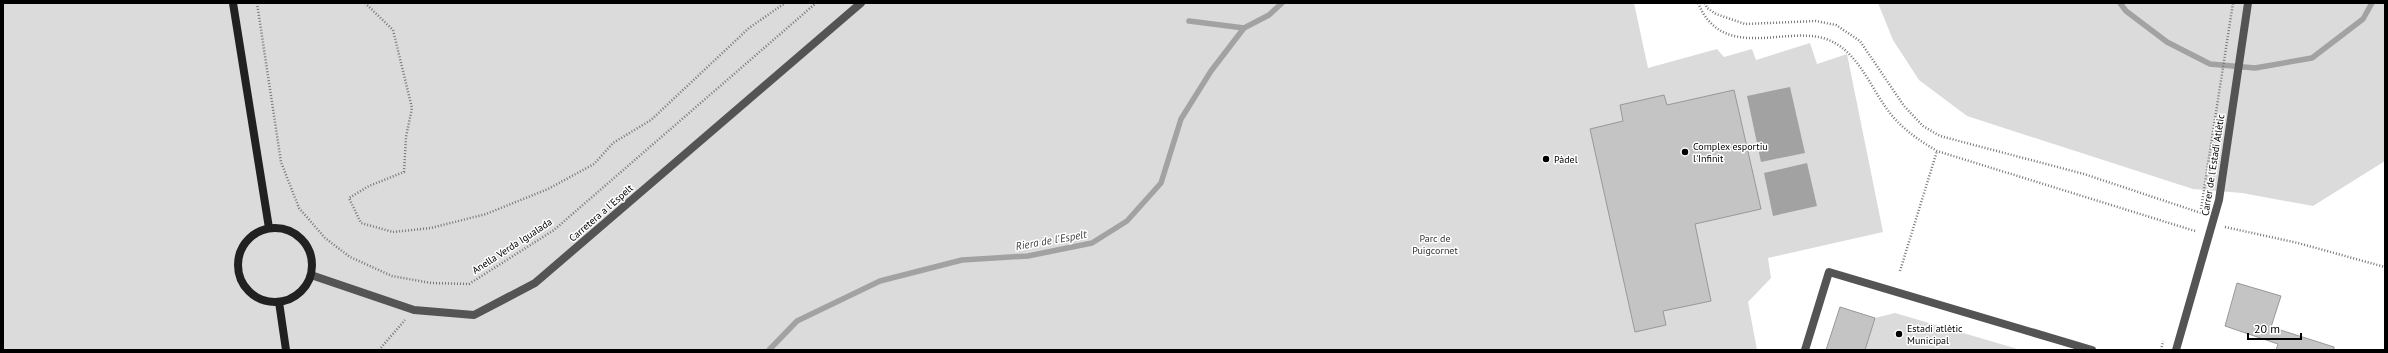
<svg xmlns="http://www.w3.org/2000/svg" width="2388" height="353" font-family="'PT Sans',sans-serif">
  <style>
    .green { fill: #dbdbdb }
    .water { fill: #a2a2a2 }
    .lines { fill: none; stroke-linecap: round; stroke-linejoin: round }
    .stream { stroke: #a2a2a2; stroke-width: 5.5 }
    .building { fill: #c4c4c4; stroke: #989898 }
    .path { stroke: #767676; stroke-width: 2.5; stroke-dasharray: 1 2; stroke-linecap: butt }
    .lane { stroke: #545454; stroke-width: 8 }
    .street { stroke: #545454; stroke-width: 8 }
    .secondary { stroke: #212121; stroke-width: 8 }
    .poi-dot { fill: #000; stroke: #fff; stroke-width: 1.5 }
    .labels { text-anchor: middle; dominant-baseline: central; stroke-width: 3; stroke-linejoin: round; paint-order: stroke }
    .poi-label { font-size: 10px; fill: #000; stroke: #fff; text-anchor: start }
    .street-label { font-size: 10px; fill: #000; stroke: #fff }
    .park-label { font-size: 10px; fill: #323232; stroke: #fff }
    .water-label { font-size: 11px; font-style: italic; fill: #434343; stroke: #fff }
  </style>
  <rect width="100%" height="100%" fill="#fff"/>
  <g class="green">
    <path d="M3,3H1634L1648,68L1717,49L1724,57L1752,49L1756,60L1810,43L1817,64L1847,54L1883,232L1768,258L1771,278L1748,302L1757,350H3Z"/>
    <path d="M1878,3H2385V161L2313,206L2242,193L2193,189L1967,116L1919,80L1893,40Z"/>
    <path d="M1840,307L1875,318L1895,313L2021,350H1826Z"/>
  </g>
  <g class="water">
    <path d="M1790,87L1805,153L1761,162L1747,96Z"/>
    <path d="M1807,163L1817,206L1773,216L1764,173Z"/>
  </g>
  <g class="lines">
    <g class="stream">
      <path d="M2120,3L2126,11L2167,42L2210,64L2255,68L2312,58L2363,19L2372,3"/>
      <path d="M1189,21L1244,28"/>
      <path d="M769,350L797,321L880,281L962,260L1028,256L1092,243L1127,221L1161,183L1181,119L1211,71L1244,28L1269,15L1282,3"/>
    </g>
  </g>
  <g class="building">
    <path d="M1734,90L1761,209L1695,224L1711,301L1663,311L1666,325L1635,332L1590,129L1623,121L1620,105L1664,95L1667,105Z"/>
    <path d="M2237,283L2281,296L2271,327L2334,347V350H2276L2278,344L2225,326Z"/>
    <path d="M1840,307L1875,318L1865,350H1826Z"/>
  </g>
  <g class="lines">
    <g class="path">
      <path d="M257,3L281,162L299,208L325,238L350,257L392,276L431,283L469,284L554,230L816,3"/>
      <path d="M365,3L393,30L412,108L406,137L404,172L369,186L349,198L361,223L393,232L431,228L486,214L548,189L594,164L613,143L651,120L749,28L785,3"/>
      <path d="M1698,3C1722,61 1782,27 1823,38C1861,49 1871,94 1896,120C1908,133 1922,142 1937,151L2195,231"/>
      <path d="M1705,3L1707,8L1716,14L1745,24L1816,21L1836,25L1860,41L1904,106L1923,126L1940,136L2084,174L2201,213"/>
      <path d="M2201,209L2233,3"/>
      <path d="M2225,227L2298,243L2385,267"/>
      <path d="M1900,271L1937,151"/>
      <path d="M379,350L405,320"/>
      <path d="M2161,350L2163,341"/>
    </g>
    <path class="lane" d="M1805,350L1829,272L2092,350"/>
    <g class="street">
      <path d="M311,275L414,310L474,315L535,283L861,3"/>
      <path d="M2176,350L2219,200L2248,3"/>
    </g>
    <g class="secondary">
      <path d="M233,3L269,228"/>
      <circle cx="275" cy="265" r="37"/>
      <path d="M279,302L286,350"/>
    </g>
  </g>
  <g class="poi-dot">
    <circle cx="1685" cy="152" r="4"/>
    <circle cx="1546" cy="159" r="4"/>
    <circle cx="1899" cy="334" r="4"/>
  </g>
  <g class="labels">
    <g class="poi-label">
      <text x="1693" y="146">Complex esportiu<tspan x="1693" dy="12">l'Infinit</tspan></text>
      <text x="1554" y="159">Pàdel</text>
      <text x="1907" y="328">Estadi atlètic<tspan x="1907" dy="12">Municipal</tspan></text>
    </g>
    <g class="street-label">
      <text transform="translate(2213 165) rotate(-81)">Carrer de l'Estadi Atlètic</text>
      <text transform="translate(601 213) rotate(-41)">Carretera a l'Espelt</text>
      <text transform="translate(512 246) rotate(-33)">Anella Verda Igualada</text>
    </g>
    <g class="park-label">
      <text x="1435" y="238">Parc de<tspan x="1435" dy="12">Puigcornet</tspan></text>
    </g>
    <g class="water-label">
      <text transform="translate(1051 240) rotate(-10)">Riera de l'Espelt</text>
    </g>
  </g>
  <rect width="2388" height="353" fill="none" stroke="#000000" stroke-width="8"/>
  <path d="M2248 333v6h53v-6" fill="none" stroke="#000000" stroke-width="2"/>
  <text x="2254" y="333" font-size="12" fill="#000000" stroke="#ffffff" stroke-width="3" paint-order="stroke">20 m</text>
</svg>
